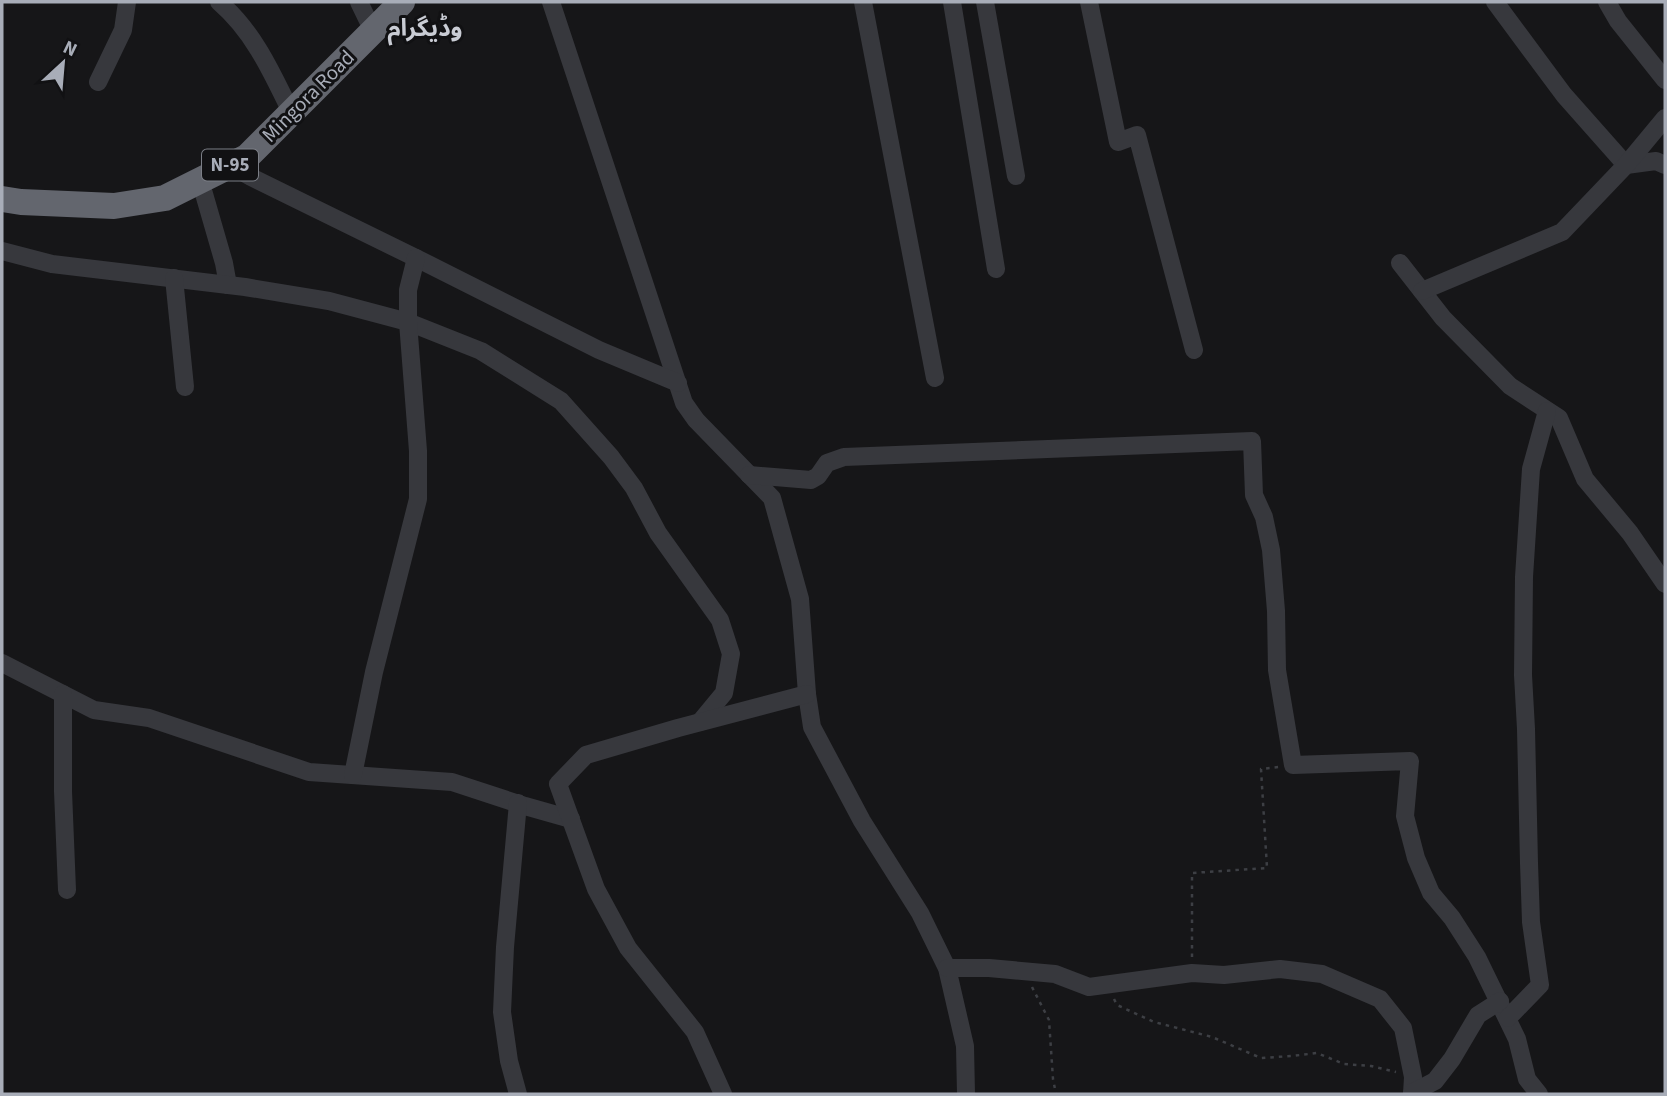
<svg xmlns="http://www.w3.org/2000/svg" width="1667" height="1096" font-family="'Source Sans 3','Noto Sans Arabic',sans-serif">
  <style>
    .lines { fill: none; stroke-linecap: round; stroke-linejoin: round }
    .path { stroke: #3d3f44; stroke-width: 2.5; stroke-dasharray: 3.5 5; stroke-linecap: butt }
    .minor { stroke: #37383d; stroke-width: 18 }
    .highway { stroke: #63666e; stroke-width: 26 }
    .labels { text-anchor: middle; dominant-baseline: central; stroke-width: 6; stroke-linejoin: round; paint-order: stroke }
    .shield { fill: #111113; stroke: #7b7e86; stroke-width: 2 }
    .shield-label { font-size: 19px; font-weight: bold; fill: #a8adb8 }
    .street-label { font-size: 21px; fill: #a8adb8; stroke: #111113 }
    .quarter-label { font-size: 24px; font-weight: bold; fill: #c9ccd4; stroke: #111113 }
  </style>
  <rect width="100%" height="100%" fill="#161618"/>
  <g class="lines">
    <g class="path">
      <path d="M1192,957V873L1267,868L1261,769L1279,767"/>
      <path d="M1032,987L1049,1020L1053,1079L1056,1094"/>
      <path d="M1114,999L1117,1005L1154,1022L1212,1037L1261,1058L1292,1056L1317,1053L1344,1064L1371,1066L1396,1072"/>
    </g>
    <g class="minor">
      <path d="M219,2C254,32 272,73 292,114"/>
      <path d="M359,2L373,31"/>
      <path d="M551,2L684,403L696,420L772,498L800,599L807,694L812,727L862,821L920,913L947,968L965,1046L966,1094"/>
      <path d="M863,2L935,378"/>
      <path d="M952,2L996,269"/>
      <path d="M985,2L1016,176"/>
      <path d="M1089,2L1118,142L1137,135L1194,350"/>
      <path d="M1495,2L1564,95L1626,165L1656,161L1665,165"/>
      <path d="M1607,2L1618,21L1665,80"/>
      <path d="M98,82L123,30L127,2"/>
      <path d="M230,165L251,177L416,258L599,350L678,383"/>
      <path d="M200,180L224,263L228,285"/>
      <path d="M2,251L52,264L245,287L329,301L408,322L481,351L561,401L611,457L634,488L658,533L720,620L731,654L724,693L700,722"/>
      <path d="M1400,263L1443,318L1510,386L1559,418L1585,479L1630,533L1665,584"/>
      <path d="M174,278L185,387"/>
      <path d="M1422,291L1562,232L1626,165L1665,118"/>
      <path d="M749,475L811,480L818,476L827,463L844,457L1252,441L1254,495L1264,517L1271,550L1276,611L1277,670L1293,765L1410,761L1405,816L1416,858L1431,893L1452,918L1477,957L1517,1039L1527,1079L1539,1094"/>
      <path d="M2,663L94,710L149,718L309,772L452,782L525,806L571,819"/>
      <path d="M63,694V791L67,890"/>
      <path d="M353,775L374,672L418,499V451L408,322V290L416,258"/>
      <path d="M518,803L505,947L502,1012L509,1061L518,1094"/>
      <path d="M947,968H989L1055,974L1089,987L1192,973L1224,975L1280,969L1322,974L1380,999L1403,1028L1413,1077L1412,1094"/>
      <path d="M1508,1018L1540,985L1531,922L1529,863L1526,729L1523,675L1524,577L1531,469L1547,411"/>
      <path d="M1412,1093L1435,1081L1452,1059L1478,1015L1500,1001"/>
      <path d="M723,1094L695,1032L628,948L596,889L558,784L586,755L678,728L807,694"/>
    </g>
    <path class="highway" d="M2,199L21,202L114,206L165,198L247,157L402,2"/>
  </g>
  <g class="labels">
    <rect class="shield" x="202" y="149.5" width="56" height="31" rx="5"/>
    <g class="shield-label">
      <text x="230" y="165">N-95</text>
    </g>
    <g class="street-label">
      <text transform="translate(308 96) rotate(-45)">Mingora Road</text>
    </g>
    <g class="quarter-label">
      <text x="425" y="28">وڈیگرام</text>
    </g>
  </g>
  <rect width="1667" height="1096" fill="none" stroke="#a8adb8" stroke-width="7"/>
  <g transform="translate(63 63) rotate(26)" stroke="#111113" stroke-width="5" paint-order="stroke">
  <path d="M0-5L12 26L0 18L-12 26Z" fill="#a8adb8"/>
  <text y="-10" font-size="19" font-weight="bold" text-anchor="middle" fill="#a8adb8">N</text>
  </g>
</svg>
